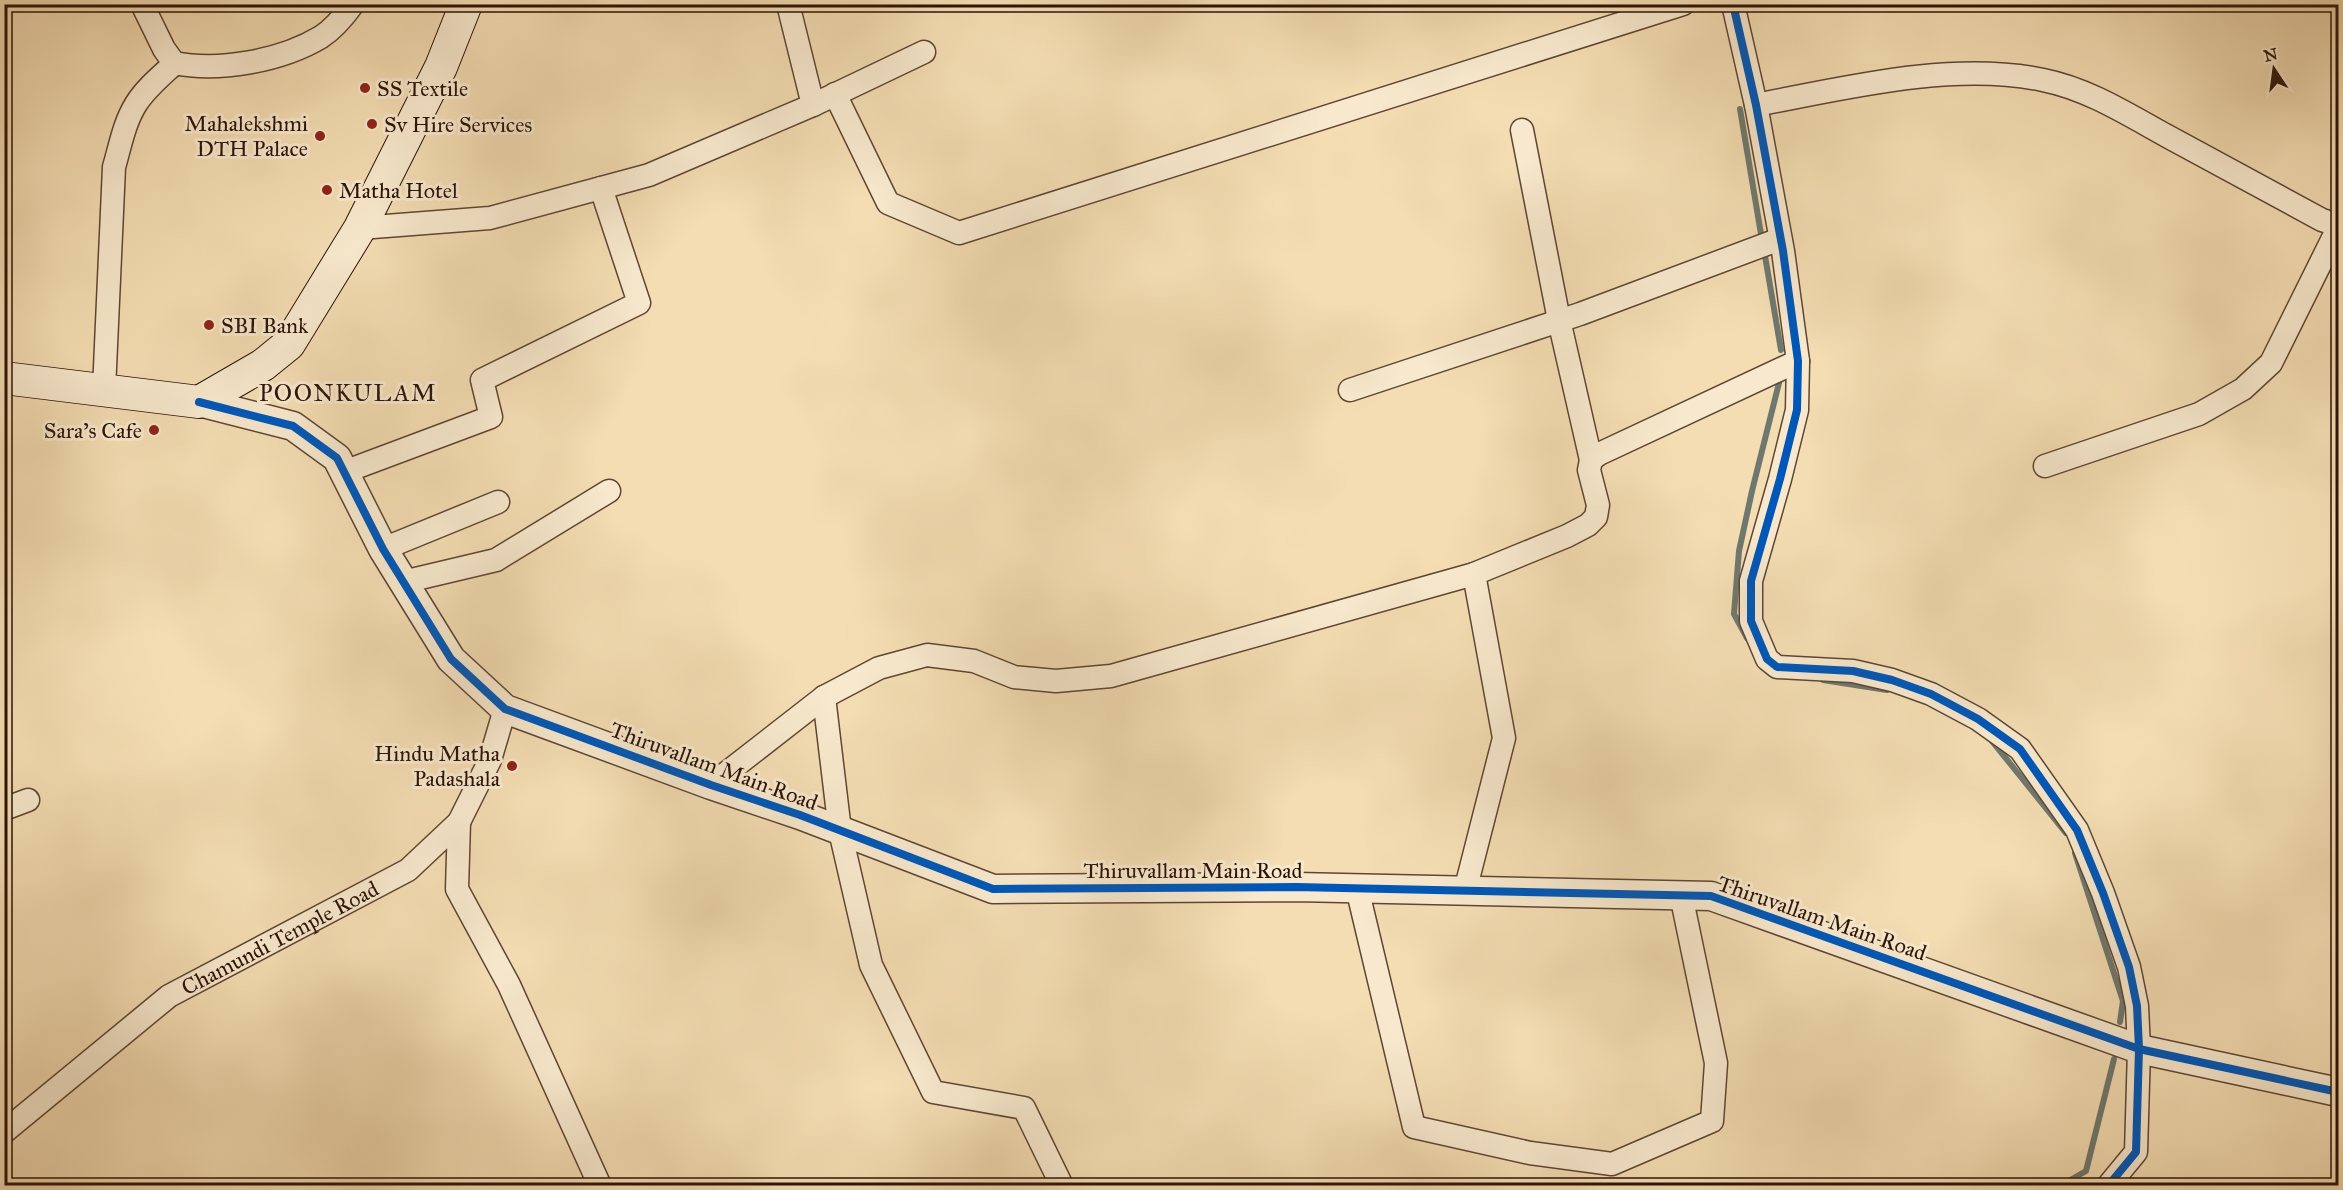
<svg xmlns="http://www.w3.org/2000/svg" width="2343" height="1190" font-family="'IM FELL Great Primer',serif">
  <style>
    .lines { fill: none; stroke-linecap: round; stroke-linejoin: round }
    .stream { stroke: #6f786e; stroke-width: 6 }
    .minor-casing { stroke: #5e4634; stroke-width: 25 }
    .tertiary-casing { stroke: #5e4634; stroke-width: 31 }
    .secondary-casing { stroke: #2c1309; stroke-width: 34 }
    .minor { stroke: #f8e9ce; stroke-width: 22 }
    .tertiary { stroke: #f8e9ce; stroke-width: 28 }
    .secondary { stroke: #f8e9ce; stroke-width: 32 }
    .cycleway-casing { stroke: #f8e9ce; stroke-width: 11 }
    .cycleway { stroke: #0057b8; stroke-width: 8 }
    .poi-dot { fill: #8f2418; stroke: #f8e9ce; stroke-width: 2 }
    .labels { text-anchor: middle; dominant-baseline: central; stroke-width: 6; stroke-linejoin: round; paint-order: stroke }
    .poi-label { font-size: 22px; fill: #2c1309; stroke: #f8e9ce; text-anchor: start }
    .street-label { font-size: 22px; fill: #2c1309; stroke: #f8e9ce }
    .neighbourhood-label { font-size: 24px; letter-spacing: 1.5px; fill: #2c1309; stroke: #f8e9ce }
  </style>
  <rect width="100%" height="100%" fill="#f4ddb3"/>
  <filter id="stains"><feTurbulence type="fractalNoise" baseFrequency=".00333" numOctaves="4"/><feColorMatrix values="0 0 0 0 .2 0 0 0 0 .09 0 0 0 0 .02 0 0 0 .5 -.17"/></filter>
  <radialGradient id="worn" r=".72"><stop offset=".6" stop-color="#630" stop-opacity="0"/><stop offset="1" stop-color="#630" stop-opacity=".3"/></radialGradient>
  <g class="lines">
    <g class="stream">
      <path d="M1740,109L1762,240"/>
      <path d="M1764,250L1781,350"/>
      <path d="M1747,638L1734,614L1739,551L1752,491L1781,375"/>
      <path d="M1823,680L1887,690"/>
      <path d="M1992,741L2066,833"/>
      <path d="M2075,853L2123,1001L2120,1022"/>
      <path d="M4,1058V1059"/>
      <path d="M2060,1186L2086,1171L2114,1059"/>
    </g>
    <defs>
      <g id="minor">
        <path d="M142,4L164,49L174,63C219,72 281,61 321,37C332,30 345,15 353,4"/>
        <path d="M788,4L813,105"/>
        <path d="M1733,4L1756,105L1783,251L1798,361L1797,410L1780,479L1751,581V621L1767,659L1777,667L1853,671L1892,680L1931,694L1978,719L2020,749L2077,830L2103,893L2129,967L2137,1006L2139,1049L2136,1152L2108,1186"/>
        <path d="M835,94L888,203L959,233L1683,4"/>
        <path d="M1756,105C1845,88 1953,61 2043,80C2088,89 2127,114 2167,136C2218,164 2270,192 2322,220L2338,225"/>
        <path d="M1522,130L1559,320L1591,460"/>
        <path d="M360,228L490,218L649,175L813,105L924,52"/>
        <path d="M104,390L114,167C120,147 124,123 136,104C146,88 161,76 175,63"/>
        <path d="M1350,390L1580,314L1780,239"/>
        <path d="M2045,466L2199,414L2243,389L2271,363L2338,228"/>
        <path d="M344,472L491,417L482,380L639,303L601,188"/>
        <path d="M383,549L498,502"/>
        <path d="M403,582L496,560L609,491"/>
        <path d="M824,697L840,831L871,965L933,1092L1024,1108L1062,1186"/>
        <path d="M711,785L824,697L879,668L927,655L974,661L1014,677L1056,681L1111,676L1474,574L1567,536L1588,525L1596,517L1598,505L1589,470L1591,460L1599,454L1798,361"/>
        <path d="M4,809L28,800"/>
        <path d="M459,822L457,889L509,985L600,1186"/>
        <path d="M1357,888L1414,1127L1530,1153L1612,1164L1712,1121L1716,1063L1681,895"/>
        <path d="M1465,891L1504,738L1474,574"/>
        <path id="s1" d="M4,1132L169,996L408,870L459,822L490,760L505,709"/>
      </g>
      <path id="tertiary" d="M199,402L293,426L337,458L383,549L451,659L505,709L711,785L800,815L993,889L1296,887L1711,896L2139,1049L2338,1092"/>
      <path id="secondary" d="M4,378L199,402L263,365L289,344L360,228L441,67L466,4"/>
    </defs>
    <use href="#minor" class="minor-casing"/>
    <use href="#tertiary" class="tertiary-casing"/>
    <use href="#secondary" class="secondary-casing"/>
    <use href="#minor" class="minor"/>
    <use href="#tertiary" class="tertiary"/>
    <use href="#secondary" class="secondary"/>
    <defs>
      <g id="cycleway">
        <path d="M1733,4L1756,105L1783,251L1798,361L1797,410L1780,479L1751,581V621L1767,659L1777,667L1853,671L1892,680L1931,694L1978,719L2020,749L2077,830L2103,893L2129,967L2137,1006L2139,1049L2136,1152L2108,1186"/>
        <path d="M199,402L293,426L337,458L383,549L451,659L505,709L711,785L800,815L993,889L1296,887L1711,896L2139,1049L2338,1092"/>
      </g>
    </defs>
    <use href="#cycleway" class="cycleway-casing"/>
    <use href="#cycleway" class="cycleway"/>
  </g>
  <g class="poi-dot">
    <circle cx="365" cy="88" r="6"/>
    <circle cx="372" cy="124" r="6"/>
    <circle cx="320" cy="136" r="6"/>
    <circle cx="327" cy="190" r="6"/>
    <circle cx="209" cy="325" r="6"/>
    <circle cx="154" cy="430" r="6"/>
    <circle cx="512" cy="766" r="6"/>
  </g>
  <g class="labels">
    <g class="poi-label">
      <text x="377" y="88">SS Textile</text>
      <text x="308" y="123" text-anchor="end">Mahalekshmi<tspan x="308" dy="25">DTH Palace</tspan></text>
      <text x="384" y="124">Sv Hire Services</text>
      <text x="339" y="190">Matha Hotel</text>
      <text x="221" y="325">SBI Bank</text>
      <text x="142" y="430" text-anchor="end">Sara's Cafe</text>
      <text x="500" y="753" text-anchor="end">Hindu Matha<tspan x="500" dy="25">Padashala</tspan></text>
    </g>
    <g class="street-label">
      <text transform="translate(714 766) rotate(20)">Thiruvallam Main Road</text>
      <text x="1193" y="870">Thiruvallam Main Road</text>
      <text transform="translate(1822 918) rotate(19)">Thiruvallam Main Road</text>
      <text stroke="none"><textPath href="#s1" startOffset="339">Chamundi Temple Road</textPath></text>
    </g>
    <g class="neighbourhood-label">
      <text x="348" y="393">POONKULAM</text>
    </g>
  </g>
  <rect width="2343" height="1190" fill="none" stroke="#f4ddb3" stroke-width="24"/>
  <rect x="6" y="6" width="2331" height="1178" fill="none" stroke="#2c1309" stroke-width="3"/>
  <rect x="12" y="12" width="2319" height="1166" fill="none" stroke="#2c1309" stroke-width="1.5"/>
  <g transform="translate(2274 69) rotate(347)" stroke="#f8e9ce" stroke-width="4.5" paint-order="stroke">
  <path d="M0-4.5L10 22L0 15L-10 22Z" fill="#2c1309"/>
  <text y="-9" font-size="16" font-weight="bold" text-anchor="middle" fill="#2c1309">N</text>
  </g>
  <rect width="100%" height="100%" filter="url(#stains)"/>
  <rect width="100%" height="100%" fill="url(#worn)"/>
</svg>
